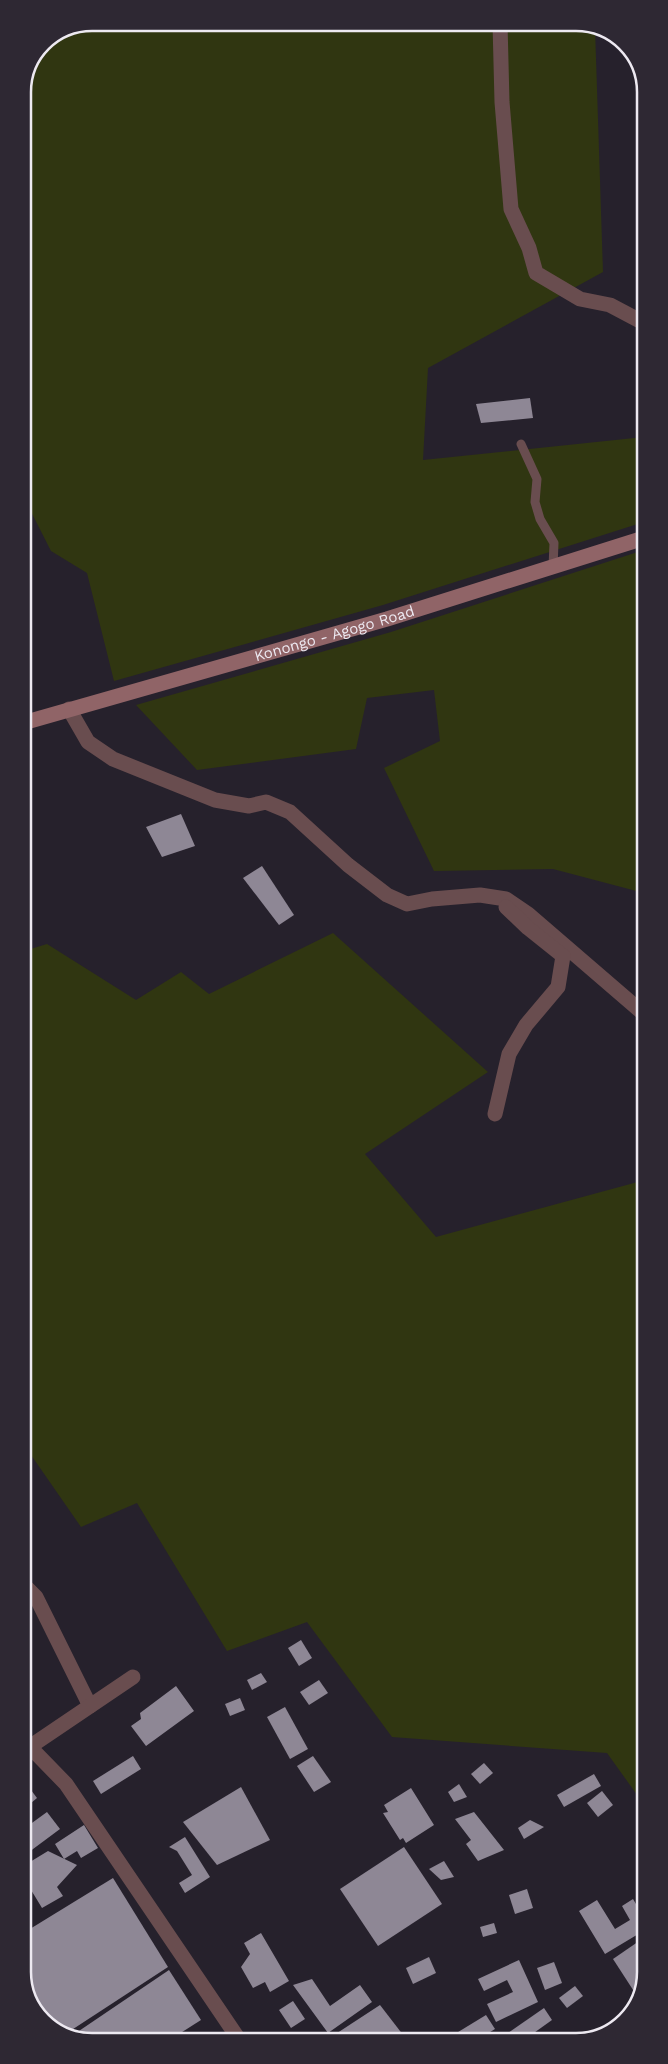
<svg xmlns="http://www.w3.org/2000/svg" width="668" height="2064" font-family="'Work Sans',sans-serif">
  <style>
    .green { fill: #303611 }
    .building { fill: #8e8795 }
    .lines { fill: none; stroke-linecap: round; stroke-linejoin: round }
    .service { stroke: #694d4f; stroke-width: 9 }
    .minor { stroke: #694d4f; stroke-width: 15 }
    .secondary { stroke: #906467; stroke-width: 15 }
    .labels { text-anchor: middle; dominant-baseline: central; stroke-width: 5; stroke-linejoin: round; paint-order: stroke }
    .street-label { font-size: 15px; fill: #ede9f1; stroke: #1d1722 }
    .rim { fill: none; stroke: #ede9f1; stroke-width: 2.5 }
  </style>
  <rect width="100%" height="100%" fill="#26212c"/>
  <g class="green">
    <path d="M92,23H581L595,28L603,272L428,368L423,460L644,437V522L383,605L114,681L87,573L51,551L23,496V88L43,43Z"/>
    <path d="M644,550V893L553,869L434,871L384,768L440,741L434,690L367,698L356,749L197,770L136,705L391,632Z"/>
    <path d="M333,933L488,1072L365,1154L436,1237L645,1180V1806L607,1753L392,1737L307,1622L227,1651L137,1503L81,1527L31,1455L24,1458V951L47,944L136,1000L181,972L209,994Z"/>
  </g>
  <g class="building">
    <path d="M530,398L533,418L481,423L476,404Z"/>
    <path d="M181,814L195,846L162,857L146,827Z"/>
    <path d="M262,866L294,915L279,925L243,878Z"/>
    <path d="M301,1640L312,1658L299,1666L288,1648Z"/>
    <path d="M261,1673L267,1682L252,1690L247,1680Z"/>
    <path d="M319,1680L328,1693L309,1705L300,1692Z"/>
    <path d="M176,1686L194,1711L146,1746L131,1726L141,1719L140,1713Z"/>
    <path d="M240,1698L245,1710L230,1716L225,1704Z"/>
    <path d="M285,1707L308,1749L290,1759L267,1717Z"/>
    <path d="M133,1756L141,1769L101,1794L93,1781Z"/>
    <path d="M313,1756L331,1782L314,1792L297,1766Z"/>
    <path d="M484,1763L493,1773L480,1784L471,1774Z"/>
    <path d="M594,1774L601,1786L564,1807L557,1795Z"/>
    <path d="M25,1782L37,1798L25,1808Z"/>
    <path d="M459,1784L467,1797L454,1802L448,1792Z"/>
    <path d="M241,1787L270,1840L217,1865L183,1822Z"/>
    <path d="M411,1788L434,1825L406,1843L403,1838L400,1840L383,1813L388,1812L384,1805Z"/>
    <path d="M602,1791L613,1805L598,1817L587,1803Z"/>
    <path d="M47,1812L60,1829L25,1855V1828Z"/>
    <path d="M474,1812L504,1850L478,1861L466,1844L471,1840L455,1819Z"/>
    <path d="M530,1820L544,1827L524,1839L518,1828Z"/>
    <path d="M84,1825L98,1848L81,1858L77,1851L64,1859L55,1844Z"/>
    <path d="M185,1837L210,1877L185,1893L179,1883L192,1875L177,1851L169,1847Z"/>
    <path d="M404,1847L442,1904L378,1946L340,1889Z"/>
    <path d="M48,1851L77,1865L57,1887L63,1896L42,1908L25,1880V1865Z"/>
    <path d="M444,1861L454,1877L441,1880L429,1869Z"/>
    <path d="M113,1878L168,1967L67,2033L46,2024L25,1990V1932Z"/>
    <path d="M527,1889L533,1908L515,1914L509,1895Z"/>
    <path d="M633,1899L645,1919V1930L605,1954L579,1911L597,1900L615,1929L630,1920L622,1906Z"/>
    <path d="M494,1923L497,1933L483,1937L480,1927Z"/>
    <path d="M261,1933L289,1981L270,1992L265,1982L253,1988L241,1967L250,1954L244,1943Z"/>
    <path d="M645,1937V1972L637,1996L613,1959Z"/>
    <path d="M429,1957L436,1973L413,1984L406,1968Z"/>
    <path d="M519,1960L538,2002L496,2022L487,2004L513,1992L507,1980L484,1991L478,1979Z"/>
    <path d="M554,1962L562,1983L545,1990L537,1968Z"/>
    <path d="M169,1970L201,2020L168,2041H87L73,2035Z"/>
    <path d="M312,1979L330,2006L360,1985L372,2002L328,2033L293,1985Z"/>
    <path d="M575,1986L583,1996L567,2008L559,1998Z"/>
    <path d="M293,2001L305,2019L291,2028L279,2010Z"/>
    <path d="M380,2005L407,2040H329L328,2039Z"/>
    <path d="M544,2008L552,2020L524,2040H508L505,2035Z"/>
    <path d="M486,2015L495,2029L477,2040H445Z"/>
  </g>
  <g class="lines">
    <path class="service" d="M521,444L537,479L535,502L540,519L554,543L553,567"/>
    <g class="minor">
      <path d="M500,23L502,102L511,209L529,248L536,273L580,299L610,305L644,323"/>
      <path d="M69,709L88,742L113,759L215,800L249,806L266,802L290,812L348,865L387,895L407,904L432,899L480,895L506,899L528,914L644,1014"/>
      <path d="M495,1114L509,1054L526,1025L558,987L563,956L528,928L506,907"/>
      <path d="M24,1585L36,1597L90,1706"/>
      <path d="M30,1747L66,1784L240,2041"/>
      <path d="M25,1750L133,1677"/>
    </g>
    <path class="secondary" id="s1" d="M23,723L387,619L644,538"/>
  </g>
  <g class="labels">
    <g class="street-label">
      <text stroke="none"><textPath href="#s1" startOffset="324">Konongo - Agogo Road</textPath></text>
    </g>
  </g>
  <path d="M0 0H668V2064H0ZM92 31H576A61 61 0 0 1 637 92V1972A61 61 0 0 1 576 2033H92A61 61 0 0 1 31 1972V92A61 61 0 0 1 92 31Z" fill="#2e2833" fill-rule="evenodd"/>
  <path class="rim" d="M92 31H576A61 61 0 0 1 637 92V1972A61 61 0 0 1 576 2033H92A61 61 0 0 1 31 1972V92A61 61 0 0 1 92 31Z"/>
</svg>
